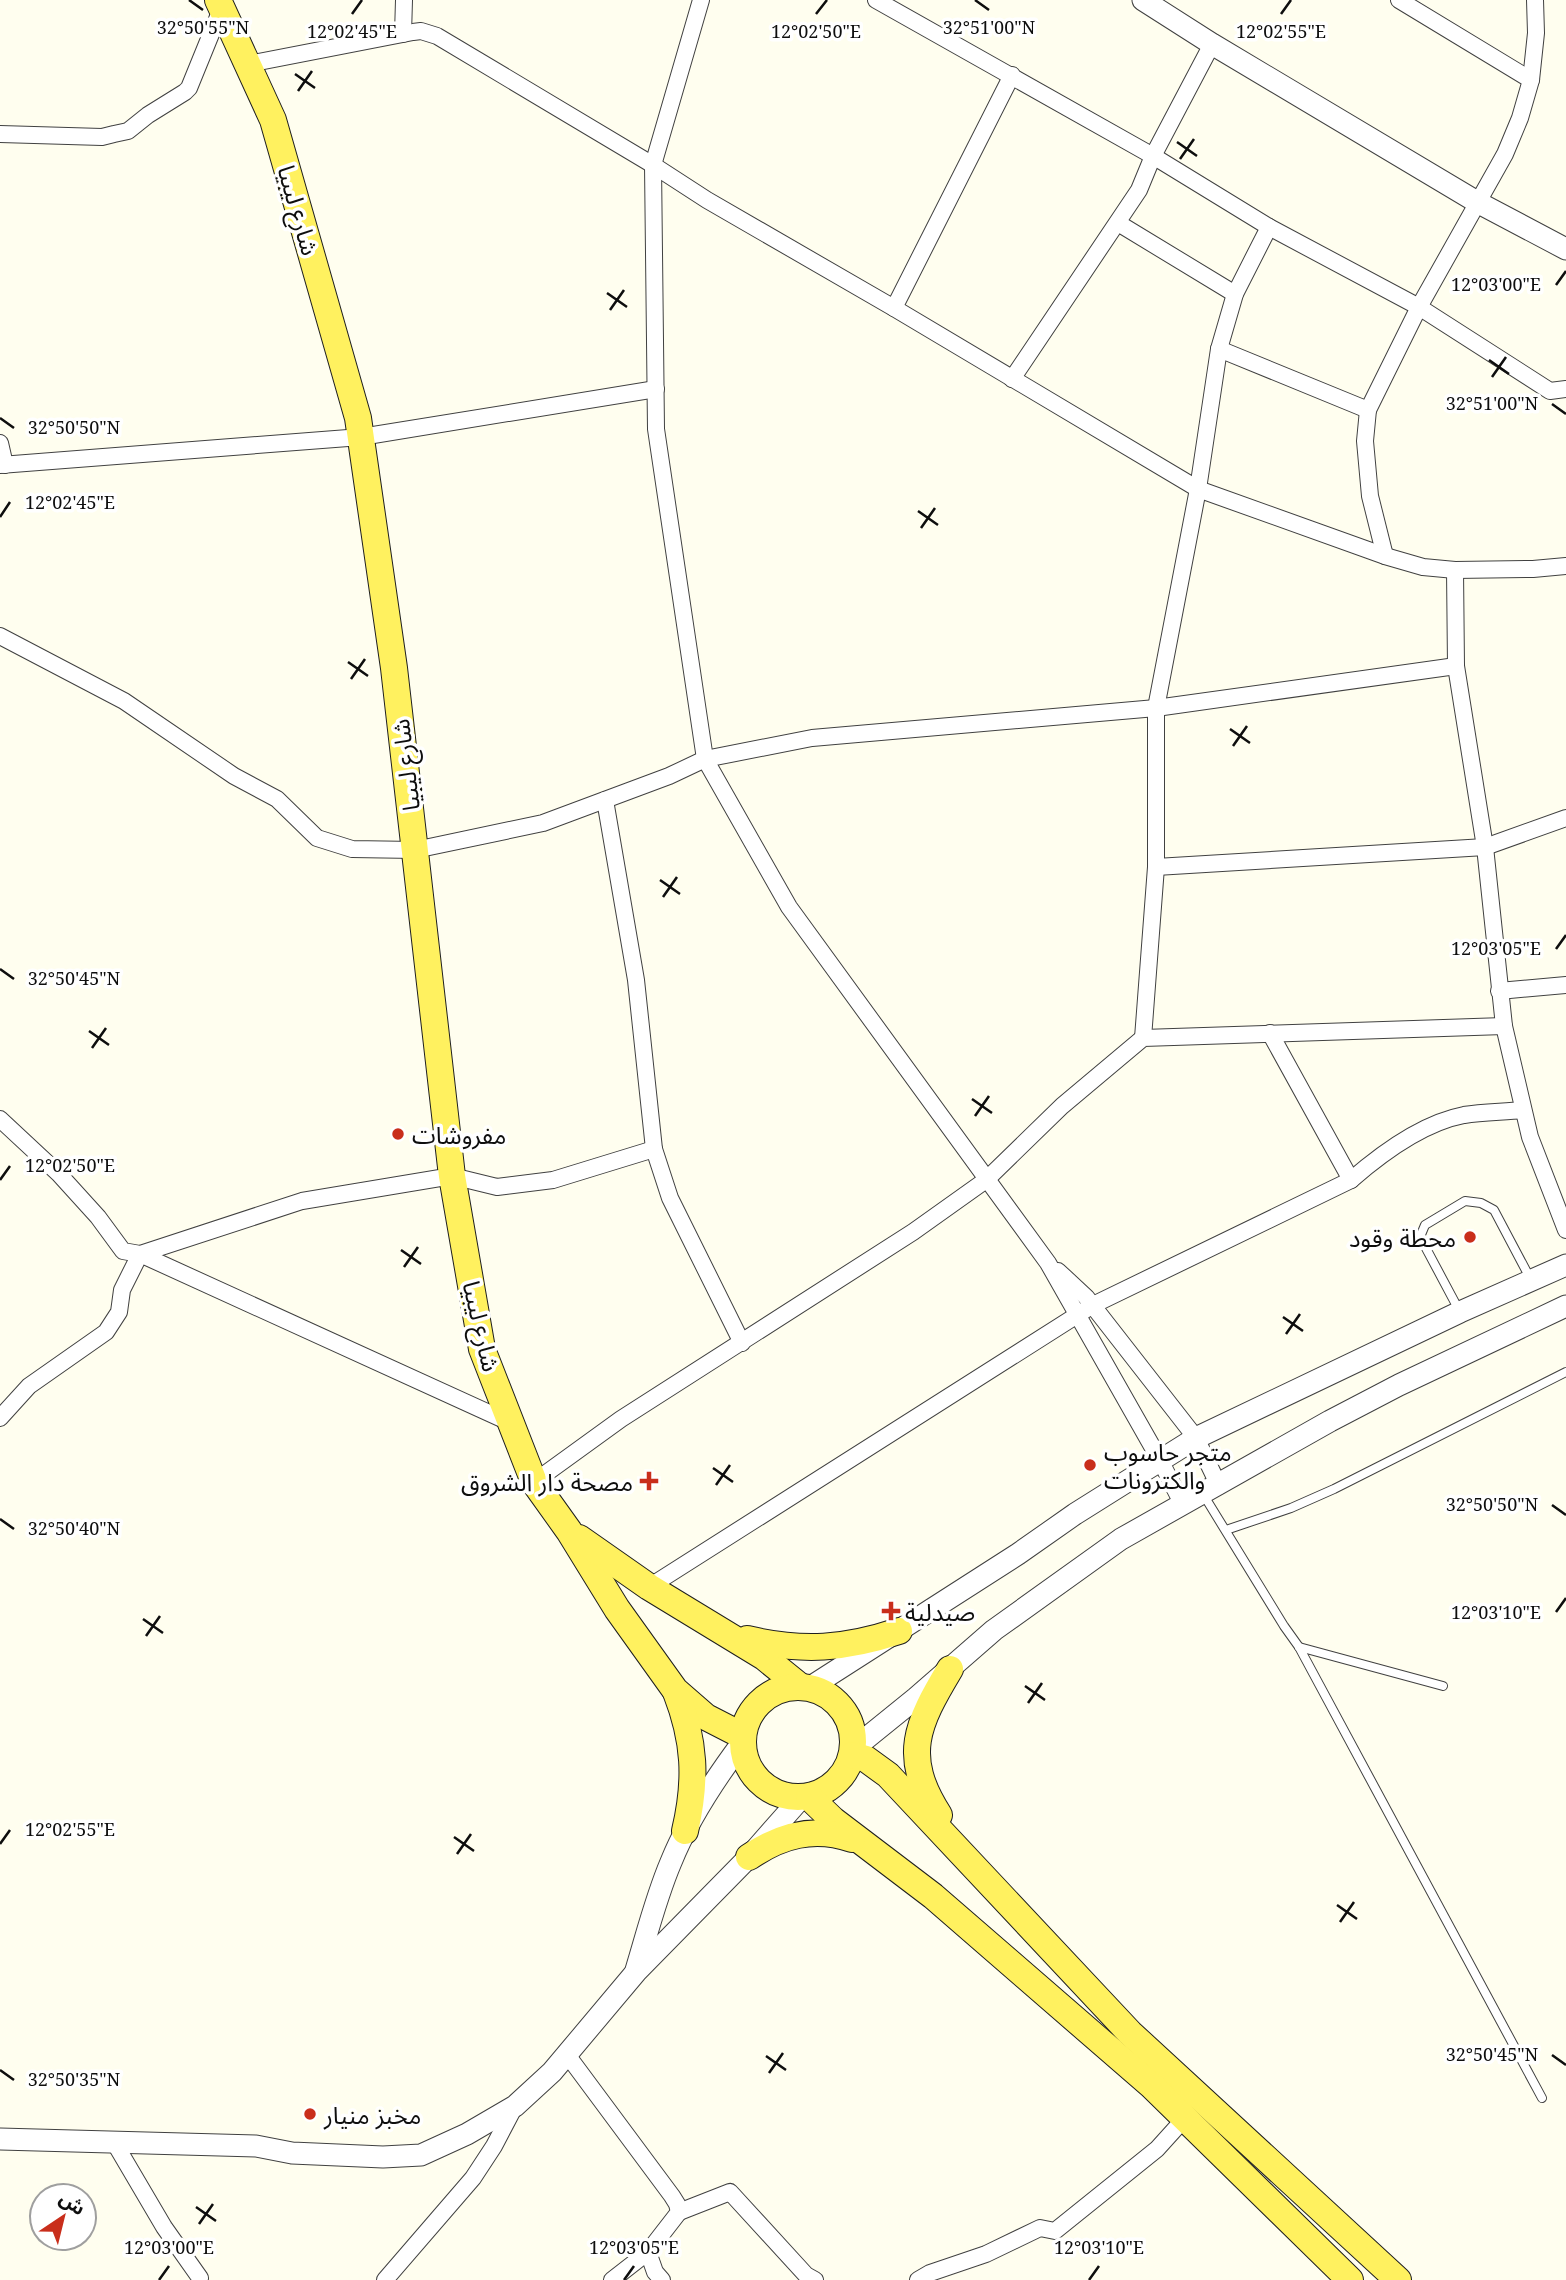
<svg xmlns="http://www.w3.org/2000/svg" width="1566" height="2280" font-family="'Noto Serif','Noto Sans Arabic',serif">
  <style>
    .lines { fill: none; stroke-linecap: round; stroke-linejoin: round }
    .service-casing { stroke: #414141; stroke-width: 10 }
    .minor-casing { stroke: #414141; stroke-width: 18 }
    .tertiary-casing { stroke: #414141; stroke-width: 23 }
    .primary-casing { stroke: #1f1f1f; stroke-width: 28 }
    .service { stroke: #fff; stroke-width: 8 }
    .minor { stroke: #fff; stroke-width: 16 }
    .tertiary { stroke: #fff; stroke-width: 21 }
    .primary { stroke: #fff15f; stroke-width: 26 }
    .ticks { fill: none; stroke: #0e0e0e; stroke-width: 2.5 }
    .poi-dot { fill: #c92e1b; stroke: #fff; stroke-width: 2.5 }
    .labels { text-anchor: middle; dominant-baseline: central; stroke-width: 7; stroke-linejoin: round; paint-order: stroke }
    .street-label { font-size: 24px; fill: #0e0e0e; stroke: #fff }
    .poi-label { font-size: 24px; fill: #0e0e0e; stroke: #fff; text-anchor: start }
    .ticks-label { font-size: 18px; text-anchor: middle; fill: #0e0e0e; stroke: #fff; stroke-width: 7; stroke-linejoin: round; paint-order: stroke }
  </style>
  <rect width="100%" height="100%" fill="#fffeef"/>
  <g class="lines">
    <defs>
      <g id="service">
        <path d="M1460,1312L1420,1237L1425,1225L1465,1201L1481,1203L1494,1210L1530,1278"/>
        <path d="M1203,1494L1284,1626L1299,1647L1542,2098"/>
        <path d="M1226,1530L1291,1508L1334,1489L1566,1372"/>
        <path d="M1299,1647L1443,1686"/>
      </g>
      <g id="minor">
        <path d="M701,0L653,165L656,429L705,759L789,907L1048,1263L1161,1462L1183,1505"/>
        <path d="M876,0L1153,156L1269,227L1235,294L1219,349L1198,489L1156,708V867L1143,1038"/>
        <path d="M403,34L404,0"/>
        <path d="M248,64L413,32L421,31L437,36L653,165L707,200L894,308L1198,489L1385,556L1423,567L1455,570L1533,569L1566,566"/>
        <path d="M1531,80L1536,33L1535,0"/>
        <path d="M0,134L102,137L114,134L128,131L148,115L185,92L189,88L222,7"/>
        <path d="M1118,223L1235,294"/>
        <path d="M1269,227L1419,307L1550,391L1566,389"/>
        <path d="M894,308L1012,75"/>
        <path d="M1219,349L1368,410L1419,307L1505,154L1520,118L1531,80L1399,0"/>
        <path d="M1012,379L1139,190L1153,156L1212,44"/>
        <path d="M1368,410L1365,441L1370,496L1385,556"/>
        <path d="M0,443L5,465"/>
        <path d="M0,465L361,437L656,389"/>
        <path d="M1455,570L1456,666L1485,847L1504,1026L1530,1137L1566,1230"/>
        <path d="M0,636L124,701L234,776L277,799L317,838L352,849L415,850L543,823L669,776L705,759L812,738L1156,708L1456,666"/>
        <path d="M605,800L636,980L654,1149L670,1198L742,1343"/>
        <path d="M1156,867L1485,847L1566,818"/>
        <path d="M1499,991L1566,985"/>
        <path d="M1270,1033L1351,1180"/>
        <path d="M0,1119L59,1174L98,1217L123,1251L140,1254L302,1201L452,1176L497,1187L553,1180L654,1149"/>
        <path d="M1058,1271L1086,1297L1196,1438L1219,1486"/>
        <path d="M0,1418L29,1386L106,1332L119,1312L122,1290L140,1254L511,1423"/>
        <path d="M534,1482L621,1419L913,1232L986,1180L1062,1106L1143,1038L1504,1026"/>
        <path d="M649,1587L1093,1305L1351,1180C1382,1153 1422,1123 1464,1115C1483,1112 1504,1112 1523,1110"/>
        <path d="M568,2056L672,2196L677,2204L679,2212L648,2252L612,2280"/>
        <path d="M114,2142L164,2227L200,2278"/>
        <path d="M679,2212L730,2192L806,2275L815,2280"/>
        <path d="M648,2252L655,2272L662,2280"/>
        <path d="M385,2280L473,2178L494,2146L515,2106"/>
        <path d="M918,2280L930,2273L986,2254L1040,2228L1055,2231L1157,2149L1185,2118"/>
      </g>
      <g id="tertiary">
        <path d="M1143,0L1212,44L1477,202L1566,249"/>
        <path d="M809,1688L1018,1554L1075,1514L1196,1438L1460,1312L1566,1265"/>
        <path d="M853,1749L916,1698L994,1630L1121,1539L1330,1421L1399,1385L1566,1306"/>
        <path d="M636,1970C647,1934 656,1897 671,1862C688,1820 715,1779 742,1743"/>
        <path d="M0,2139L256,2146L292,2153L383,2157L421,2155L467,2134L515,2106L552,2072L636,1972L749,1857L801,1798"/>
      </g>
      <g id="primary">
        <path d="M218,0L273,120L358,418L394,668L452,1176L482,1349L534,1482L569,1531L617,1609L675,1690L706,1717L743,1736"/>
        <path d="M579,1538L649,1587L764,1657L801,1687"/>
        <path d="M747,1639C803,1652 845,1649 899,1631"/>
        <circle cx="798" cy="1742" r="55"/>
        <path d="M676,1692C695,1741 697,1780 685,1831"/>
        <path d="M852,1755L866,1759L888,1775L1130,2033L1398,2280"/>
        <path d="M809,1797L833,1820L933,1896L1152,2086L1350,2280"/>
        <path d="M939,1815C901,1756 917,1724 950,1669"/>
        <path d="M749,1857C781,1835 814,1826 852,1839"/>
      </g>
    </defs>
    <use href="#service" class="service-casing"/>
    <use href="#minor" class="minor-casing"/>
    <use href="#tertiary" class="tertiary-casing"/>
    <use href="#primary" class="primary-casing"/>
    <use href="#service" class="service"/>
    <use href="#minor" class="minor"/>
    <use href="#tertiary" class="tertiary"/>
    <use href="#primary" class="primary"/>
  </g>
  <path class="ticks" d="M189,0L203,10M975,0L989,10M352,14L362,0M816,14L827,0M1281,14L1291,0M295,74L315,88M298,91L312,71M1177,142L1197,156M1180,159L1194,139M1556,285L1566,271M607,293L627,307M610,310L624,290M1489,360L1509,374M1492,377L1506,357M1552,404L1566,414M0,418L14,428M918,511L938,525M0,517L10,502M921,528L935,508M348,662L368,676M351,679L365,659M1230,729L1250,743M1233,746L1247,726M660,880L680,894M663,897L677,877M1556,949L1566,935M0,969L14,979M89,1031L109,1045M92,1048L106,1028M972,1099L992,1113M975,1116L989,1096M0,1180L10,1166M401,1250L421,1264M404,1267L418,1247M1283,1317L1303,1331M1286,1334L1300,1314M713,1468L733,1482M716,1485L730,1465M1552,1505L1566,1515M0,1519L14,1529M1556,1612L1566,1598M143,1619L163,1633M146,1636L160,1616M1025,1686L1045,1700M1028,1703L1042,1683M454,1837L474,1851M0,1844L10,1830M457,1854L471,1834M1337,1905L1357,1919M1340,1922L1354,1902M1552,2055L1566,2065M766,2056L786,2070M0,2070L14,2080M769,2073L783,2053M196,2207L216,2221M199,2224L213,2204M159,2280L169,2266M624,2280L634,2266M1089,2280L1099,2266"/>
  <g class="poi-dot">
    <circle cx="398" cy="1134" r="7"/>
    <circle cx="1470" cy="1237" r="7"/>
    <circle cx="1090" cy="1465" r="7"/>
    <path d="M645.5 1470.5h7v7h7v7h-7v7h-7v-7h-7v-7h7z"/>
    <path d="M887.5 1600.5h7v7h7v7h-7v7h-7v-7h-7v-7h7z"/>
    <circle cx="310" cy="2114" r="7"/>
  </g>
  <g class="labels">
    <g class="street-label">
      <text transform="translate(299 210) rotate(74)">شارع ليبيا</text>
      <text transform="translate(405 765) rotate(-97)">شارع ليبيا</text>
      <text transform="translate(482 1326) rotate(77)">شارع ليبيا</text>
    </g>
    <g class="poi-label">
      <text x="412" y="1134">مفروشات</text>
      <text x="1456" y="1237" text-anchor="end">محطة وقود</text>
      <text x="1104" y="1451">متجر حاسوب<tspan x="1104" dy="28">والكترونات</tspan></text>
      <text x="633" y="1481" text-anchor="end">مصحة دار الشروق</text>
      <text x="905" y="1611">صيدلية</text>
      <text x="324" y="2114">مخبز منيار</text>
    </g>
  </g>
  <g class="ticks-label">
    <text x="989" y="34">32°51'00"N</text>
    <text x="203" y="34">32°50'55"N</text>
    <text x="352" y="38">12°02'45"E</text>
    <text x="816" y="38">12°02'50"E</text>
    <text x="1281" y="38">12°02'55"E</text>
    <text x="1496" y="291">12°03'00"E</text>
    <text x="1492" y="410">32°51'00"N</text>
    <text x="74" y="434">32°50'50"N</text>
    <text x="70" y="509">12°02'45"E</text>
    <text x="1496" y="955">12°03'05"E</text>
    <text x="74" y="985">32°50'45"N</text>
    <text x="70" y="1172">12°02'50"E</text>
    <text x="1492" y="1511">32°50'50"N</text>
    <text x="74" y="1535">32°50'40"N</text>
    <text x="1496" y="1619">12°03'10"E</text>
    <text x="70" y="1836">12°02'55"E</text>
    <text x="1492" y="2061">32°50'45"N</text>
    <text x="74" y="2086">32°50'35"N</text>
    <text x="169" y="2254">12°03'00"E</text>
    <text x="634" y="2254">12°03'05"E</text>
    <text x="1099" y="2254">12°03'10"E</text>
  </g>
  <g transform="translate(63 2217) rotate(35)"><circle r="33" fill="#ffffff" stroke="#9f9f9f" stroke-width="2"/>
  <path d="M0-5L12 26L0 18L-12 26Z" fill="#c92e1b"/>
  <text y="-10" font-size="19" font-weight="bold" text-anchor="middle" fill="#0e0e0e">ش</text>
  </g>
</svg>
